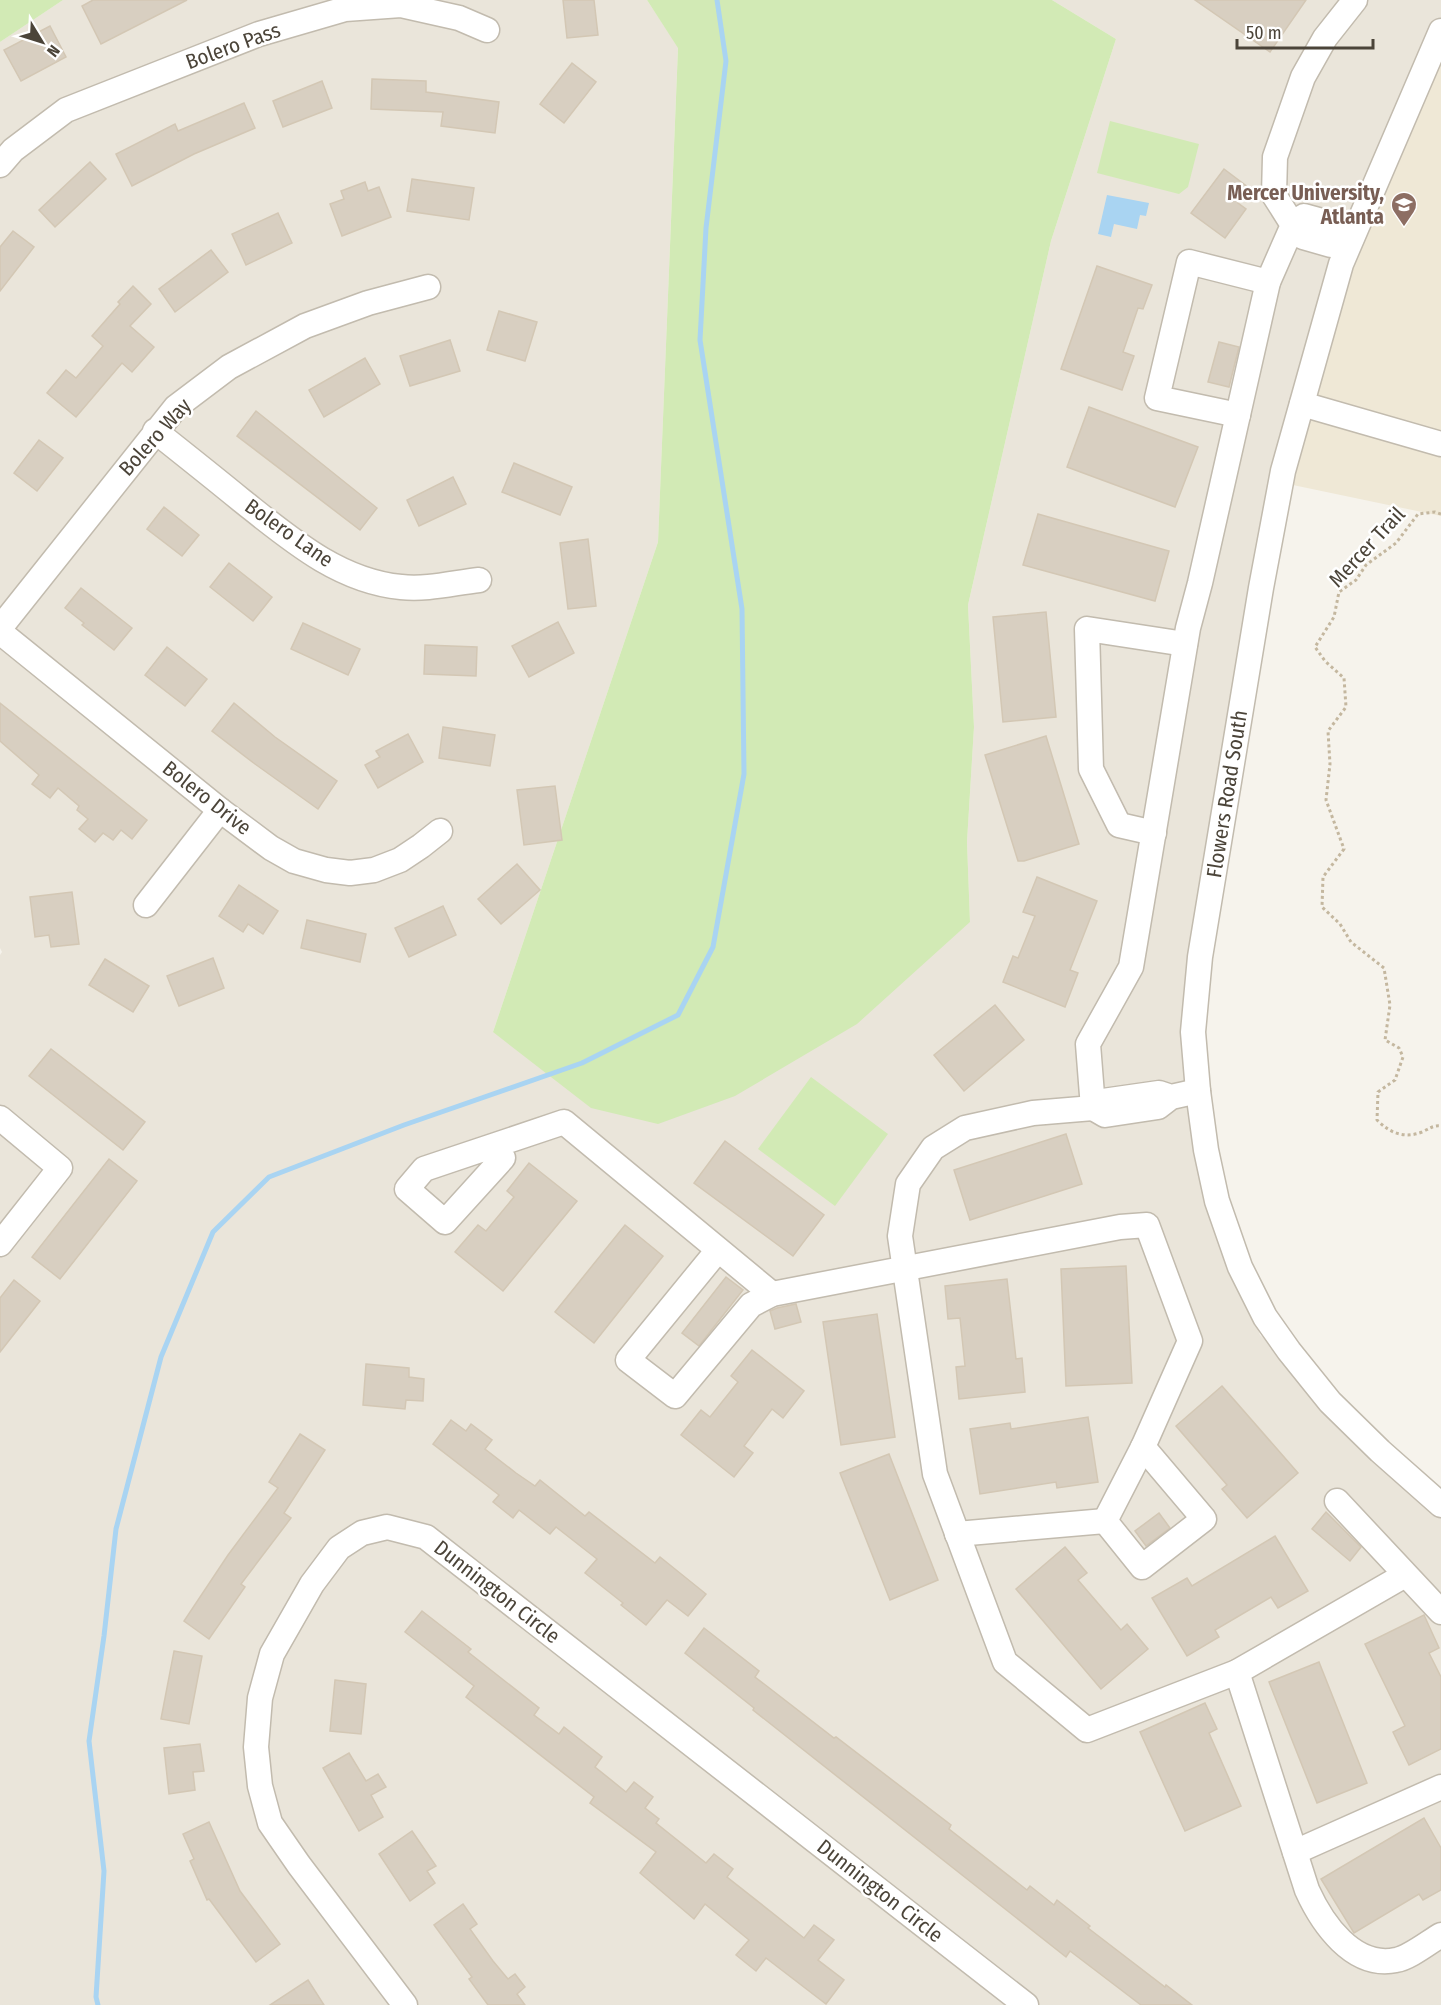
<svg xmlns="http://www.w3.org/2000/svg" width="1441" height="2005" font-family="'Fira Sans Condensed',sans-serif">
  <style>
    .residential { fill: #eae5da }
    .education { fill: #efe8d6 }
    .green { fill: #d2eab5 }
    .water { fill: #a9d4f2 }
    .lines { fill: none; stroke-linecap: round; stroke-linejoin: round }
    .stream { stroke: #a9d4f2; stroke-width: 5 }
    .building { fill: #d8cfc1; stroke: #d3c7b4; stroke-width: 1.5 }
    .minor-casing { stroke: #c2bbae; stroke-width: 27 }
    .path { stroke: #c4b79f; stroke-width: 3; stroke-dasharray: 3 3; stroke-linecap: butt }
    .minor { stroke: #fff; stroke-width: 24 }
    .labels { text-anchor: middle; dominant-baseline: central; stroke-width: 5; stroke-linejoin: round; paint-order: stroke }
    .street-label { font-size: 21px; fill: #4b4439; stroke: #fff }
    .education-label { font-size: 21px; font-weight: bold; fill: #785e54; stroke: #fff; text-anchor: end }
  </style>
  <rect width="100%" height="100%" fill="#f6f3ec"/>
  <path class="residential" d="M63,0H647L678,47L658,542L493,1032L970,922L967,842L974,727L968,605L1051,241L1116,39L1052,0H1441V56L1309,374L1188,994L1214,1194L1260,1335L1415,1469L1441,1497V2005H0V955L2,952L0,948V42Z"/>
  <path class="education" d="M1441,56V516L1288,484L1319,349L1416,107Z"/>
  <g class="green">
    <path d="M0,0H63L0,42Z"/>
    <path d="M647,0H1052L1116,39L1051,241L968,605L974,727L967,842L970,922L857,1024L735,1096L658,1124L591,1108L493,1032L658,542L678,48Z"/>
    <path d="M1110,121L1199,144L1188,187L1179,194L1097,173Z"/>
    <path d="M811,1077L888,1134L835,1206L758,1149Z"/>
  </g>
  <path class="water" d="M1107,195L1149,203L1146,216L1140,215L1137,229L1114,224L1111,237L1098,234Z"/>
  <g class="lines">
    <path class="stream" d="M98,2005L96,1997L104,1871L89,1741L104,1636L116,1529L161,1357L213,1232L269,1177L404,1125L582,1063L678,1015L713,947L744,774L742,609L700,340L706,228L726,61L717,0"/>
  </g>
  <g class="building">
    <path d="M93,0H187L101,44L82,6Z"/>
    <path d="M563,0H594L598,35L567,38Z"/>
    <path d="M1195,0H1306L1270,52Z"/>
    <path d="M50,26L66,57L21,81L4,50Z"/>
    <path d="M572,63L596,82L564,123L540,104Z"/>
    <path d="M372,79L426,81V92L499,102L495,133L441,126L443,112L371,109Z"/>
    <path d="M322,81L332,108L283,127L273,101Z"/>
    <path d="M244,103L255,128L194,154L132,186L116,154L175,124L178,131Z"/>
    <path d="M90,162L106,179L55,227L39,210Z"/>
    <path d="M1224,169L1249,188L1238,203L1246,209L1225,238L1191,213Z"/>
    <path d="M412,179L474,188L469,220L407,211Z"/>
    <path d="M365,182L368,191L379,187L391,217L342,236L330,204L344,199L341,191Z"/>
    <path d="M278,213L292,243L246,265L232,234Z"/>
    <path d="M13,231L34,247L0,291V247Z"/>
    <path d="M211,250L228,272L175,312L159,289Z"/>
    <path d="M1097,266L1152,285L1143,309L1138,308L1123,352L1134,356L1122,390L1061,369Z"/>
    <path d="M133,286L151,304L130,326L154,347L132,372L122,363L76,417L47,393L66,370L76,378L103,346L92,336L120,304L118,302Z"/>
    <path d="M499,311L537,322L525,361L487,350Z"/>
    <path d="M450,340L460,371L410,386L400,356Z"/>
    <path d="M1219,342L1239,347L1229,387L1208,382Z"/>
    <path d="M365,358L380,384L324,417L309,390Z"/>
    <path d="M1089,407L1198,447L1175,507L1067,467Z"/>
    <path d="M256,411L377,508L360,530L237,436Z"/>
    <path d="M39,440L63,458L37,491L14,473Z"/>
    <path d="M514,463L572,487L560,515L502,492Z"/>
    <path d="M453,477L466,504L419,526L407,500Z"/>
    <path d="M164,507L199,535L182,556L147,529Z"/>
    <path d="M1038,514L1169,551L1155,601L1023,565Z"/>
    <path d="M588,539L596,606L568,609L560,543Z"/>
    <path d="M229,563L272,597L253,621L210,587Z"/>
    <path d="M81,588L132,628L114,650L82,625L84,623L65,608Z"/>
    <path d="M1046,612L1056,717L1003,722L993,617Z"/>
    <path d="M558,622L574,653L529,677L512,646Z"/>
    <path d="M303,623L360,649L348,675L291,649Z"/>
    <path d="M425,645L477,647L476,676L424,674Z"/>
    <path d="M167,647L207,679L185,706L145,675Z"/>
    <path d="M0,703L147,820L132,839L121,830L113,840L103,833L95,842L79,829L88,819L77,810L79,806L58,788L50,798L32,784L39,775L0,741Z"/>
    <path d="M234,703L275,737L337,781L318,809L255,764L212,731Z"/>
    <path d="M443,727L495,735L490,766L439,758Z"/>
    <path d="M408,734L423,762L378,788L365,765L380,757L376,751Z"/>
    <path d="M1046,736L1079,844L1024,861H1018L985,755Z"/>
    <path d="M555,786L562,840L524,845L517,790Z"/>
    <path d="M517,864L540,890L501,924L478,899Z"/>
    <path d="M1037,877L1097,901L1070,970L1078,973L1065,1007L1003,982L1013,956L1018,958L1035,916L1023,912Z"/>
    <path d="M239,885L278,911L263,934L248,924L243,932L219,916Z"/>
    <path d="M72,892L79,944L51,947L49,935L35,937L30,897Z"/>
    <path d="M443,906L456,935L409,957L395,928Z"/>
    <path d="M307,920L366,934L360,962L301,948Z"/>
    <path d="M213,958L224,988L179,1006L167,976Z"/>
    <path d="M105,959L149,986L133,1012L89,985Z"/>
    <path d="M995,1005L1024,1040L964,1091L934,1055Z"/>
    <path d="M51,1049L145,1122L123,1150L29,1076Z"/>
    <path d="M1066,1134L1082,1184L970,1220L954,1170Z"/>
    <path d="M725,1141L824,1215L793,1256L694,1183Z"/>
    <path d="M109,1159L137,1181L60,1279L32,1257Z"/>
    <path d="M529,1163L577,1201L503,1291L455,1252L478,1225L486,1231L514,1197L507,1191Z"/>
    <path d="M625,1225L663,1256L594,1343L555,1312Z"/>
    <path d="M1126,1266L1132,1383L1066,1386L1061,1269Z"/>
    <path d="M726,1277L743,1290L699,1346L682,1333Z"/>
    <path d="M1007,1279L1016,1359L1022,1358L1025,1392L959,1399L956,1367L965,1366L960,1318L948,1319L945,1286Z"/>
    <path d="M14,1280L40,1301L0,1352V1298Z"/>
    <path d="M796,1304L801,1322L775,1329L770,1311L777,1308Z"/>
    <path d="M877,1314L895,1437L841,1445L823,1322Z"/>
    <path d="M752,1350L804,1391L783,1418L772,1409L744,1446L753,1453L734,1477L681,1435L701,1410L710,1417L738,1382L731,1376Z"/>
    <path d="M366,1364L409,1368V1377L424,1379L423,1401L406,1400L405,1409L363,1405Z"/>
    <path d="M1222,1386L1298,1473L1247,1518L1222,1489L1227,1485L1176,1426Z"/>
    <path d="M1088,1417L1098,1482L1057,1488L1056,1482L980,1494L970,1429L1010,1423L1011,1429Z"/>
    <path d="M451,1420L466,1431L471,1424L492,1440L485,1449L516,1473L535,1486L540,1480L585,1516L589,1512L655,1563L660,1557L706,1594L688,1616L667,1600L646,1625L621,1605L623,1603L585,1573L597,1559L556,1527L550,1534L519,1510L513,1518L493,1502L499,1495L433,1444Z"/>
    <path d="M300,1434L325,1450L284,1513L291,1518L241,1584L245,1587L209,1639L184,1621L228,1555L278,1488L269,1482Z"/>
    <path d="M889,1454L938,1580L890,1600L840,1473Z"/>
    <path d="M1326,1512L1361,1547L1350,1561L1312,1529Z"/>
    <path d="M1159,1513L1170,1528L1146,1546L1135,1531Z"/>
    <path d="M1275,1536L1308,1591L1278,1608L1271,1597L1215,1630L1219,1637L1187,1656L1152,1598L1187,1578L1192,1586Z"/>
    <path d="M1065,1547L1087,1573L1078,1580L1121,1630L1127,1624L1148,1649L1101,1689L1016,1589Z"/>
    <path d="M422,1611L471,1649L468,1652L539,1708L534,1715L559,1734L564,1727L602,1757L595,1767L626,1792L634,1782L653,1797L645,1808L659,1819L656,1823L706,1863L714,1854L733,1869L727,1877L804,1938L814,1925L834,1940L818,1960L844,1980L826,2004L766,1958L756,1971L736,1955L749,1940L705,1904L694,1919L640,1873L656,1852L590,1803L594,1797L466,1697L474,1686L405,1632Z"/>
    <path d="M1424,1615L1439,1648L1429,1653L1441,1677V1749L1409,1765L1393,1732L1405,1726L1365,1644Z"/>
    <path d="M704,1628L759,1671L755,1677L834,1738L836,1737L951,1825L949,1829L1027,1890L1030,1886L1054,1905L1057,1900L1090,1926L1088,1928L1165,1987L1166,1985L1192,2005H1141L1070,1951L1066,1957L753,1710L754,1708L685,1653Z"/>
    <path d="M174,1651L202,1656L189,1724L161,1719Z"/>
    <path d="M1319,1662L1367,1783L1317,1803L1269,1682Z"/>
    <path d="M335,1680L366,1684L361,1734L330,1731Z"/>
    <path d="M1205,1703L1217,1729L1209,1733L1241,1806L1185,1831L1140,1732Z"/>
    <path d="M200,1744L204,1771L193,1772L195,1790L169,1794L164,1748Z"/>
    <path d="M349,1753L366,1781L378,1774L386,1787L371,1795L383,1817L359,1831L323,1768Z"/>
    <path d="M1424,1818L1441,1848V1890L1423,1900L1419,1894L1354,1933L1321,1879Z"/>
    <path d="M209,1822L240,1891L280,1944L256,1962L209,1899L207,1900L190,1861L194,1859L183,1834Z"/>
    <path d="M412,1831L436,1866L427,1871L435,1883L410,1901L379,1854Z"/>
    <path d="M463,1904L477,1924L470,1929L493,1961L508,1979L515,1974L525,1987L517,1994L525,2005H488L469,1979L472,1977L434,1925Z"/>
    <path d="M308,1980L324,2005H270Z"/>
  </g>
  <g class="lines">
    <defs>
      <g id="minor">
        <path d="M1355,0L1325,38L1303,77L1275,157L1274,195L1293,225L1303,237L1331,245L1352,237L1337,225L1304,216L1293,225L1268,282L1200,583L1188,628L1131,967L1088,1044L1093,1108L1033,1113L965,1128L933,1148L908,1184L900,1236L935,1474L1005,1662L1087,1730L1237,1672L1405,1575"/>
        <path d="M1441,31L1341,264L1283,471L1261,588L1200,957L1193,1032L1198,1091L1206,1150L1217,1201L1240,1267L1265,1317L1289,1351L1330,1402L1380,1451L1441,1505"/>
        <path d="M0,165L13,150L66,110L259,34L345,9L401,5L459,18L487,30"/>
        <path d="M1302,404L1441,444"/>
        <path d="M1238,415L1157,398L1189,262L1268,282"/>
        <path d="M155,431C184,454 213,477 241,500C289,538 338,581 401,587C426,590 453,583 479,580"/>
        <path d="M0,628L176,407L229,367L305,326L368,303L428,287"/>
        <path d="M0,632L220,810L271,848L294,861L326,870L350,873L374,870L400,860L421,846L440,831"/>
        <path d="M1154,833L1119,825L1091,769L1087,629L1185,644"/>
        <path d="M146,905L220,810"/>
        <path d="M1171,1097L1159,1093L1103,1101L1093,1108L1105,1115L1158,1107L1171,1097L1198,1091"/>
        <path d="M0,1118L60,1168L0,1244"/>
        <path d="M491,1147L503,1158L445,1222L407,1189L424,1169L564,1122L772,1294"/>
        <path d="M718,1250L628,1360L675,1396L751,1305L772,1294L1120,1227L1147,1225L1190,1341L1143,1447L1105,1521"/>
        <path d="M1337,1501L1441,1612"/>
        <path d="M1105,1521L1142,1567L1204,1519L1143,1447"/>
        <path d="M957,1534L1105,1521"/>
        <path d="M1237,1672L1307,1890C1322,1923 1353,1969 1396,1960C1409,1958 1429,1942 1441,1935"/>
        <path d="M1295,1852L1441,1787"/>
        <path d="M405,2005L299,1865L270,1823L260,1786L256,1747L260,1698L272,1654L312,1584L339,1548L362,1533L387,1527L426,1537L1026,2005"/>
      </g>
    </defs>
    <use href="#minor" class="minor-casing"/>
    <path class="path" d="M1441,514L1435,512L1418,514L1396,543L1366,565L1356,580L1339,592L1334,617L1315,647L1325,661L1344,678L1346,707L1328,731L1330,764L1326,800L1344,849L1323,877L1322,907L1340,924L1351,942L1384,968L1390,1005L1385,1040L1399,1048L1403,1057L1395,1080L1378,1092L1377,1120C1390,1133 1404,1139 1422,1132C1429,1129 1433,1125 1441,1126"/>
    <use href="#minor" class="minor"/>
  </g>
  <defs>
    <symbol id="university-pin" viewBox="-11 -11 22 30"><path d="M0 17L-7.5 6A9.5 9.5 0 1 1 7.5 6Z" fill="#8d6e63" stroke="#fff"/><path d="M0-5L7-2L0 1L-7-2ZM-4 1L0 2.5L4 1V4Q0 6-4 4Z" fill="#fff"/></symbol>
  </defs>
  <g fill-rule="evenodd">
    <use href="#university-pin" x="1389" y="190" width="30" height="40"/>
  </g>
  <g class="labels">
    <g class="street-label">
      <text transform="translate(233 46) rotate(-20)">Bolero Pass</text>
      <text transform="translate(155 437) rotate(-48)">Bolero Way</text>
      <text transform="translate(289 533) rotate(35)">Bolero Lane</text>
      <text transform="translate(1367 547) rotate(-47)">Mercer Trail</text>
      <text transform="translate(1227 794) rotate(-81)">Flowers Road South</text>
      <text transform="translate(207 798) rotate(38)">Bolero Drive</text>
      <text transform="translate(497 1592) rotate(38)">Dunnington Circle</text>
      <text transform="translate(880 1891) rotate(38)">Dunnington Circle</text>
    </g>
    <g class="education-label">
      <text x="1384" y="193">Mercer University,<tspan x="1384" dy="24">Atlanta</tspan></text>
    </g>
  </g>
  <g transform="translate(42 42) rotate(128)" stroke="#ffffff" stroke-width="4.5" paint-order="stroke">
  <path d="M0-4.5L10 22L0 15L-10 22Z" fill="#4b4439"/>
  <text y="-9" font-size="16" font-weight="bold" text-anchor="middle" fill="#4b4439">N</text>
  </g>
  <path d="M1237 39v9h136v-9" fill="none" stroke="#4b4439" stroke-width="3"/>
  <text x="1246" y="39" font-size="18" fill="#4b4439" stroke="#ffffff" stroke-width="4.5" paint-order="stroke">50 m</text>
</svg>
